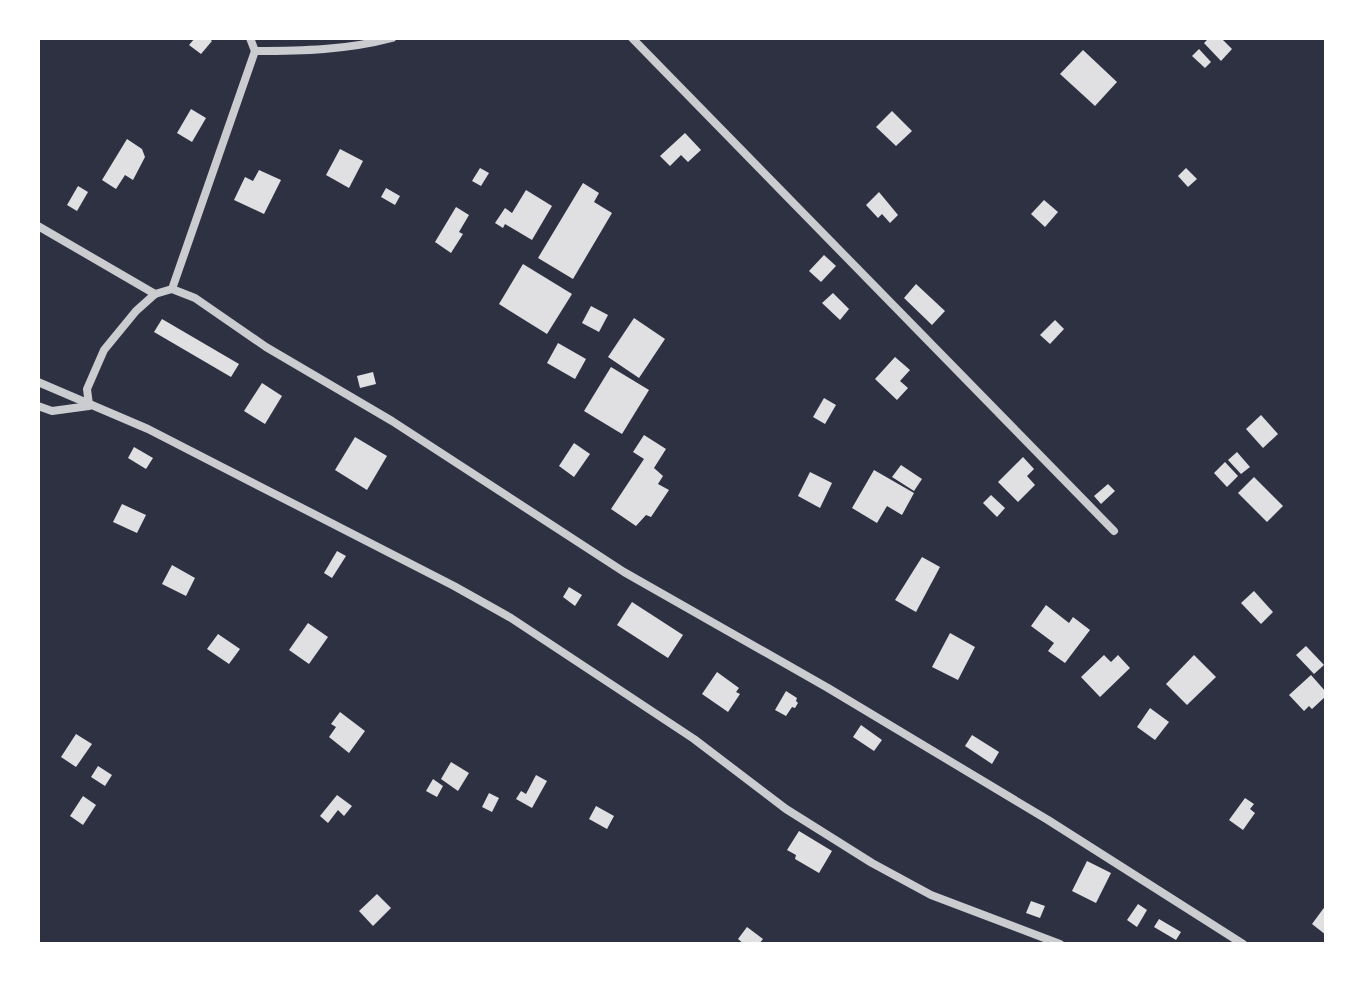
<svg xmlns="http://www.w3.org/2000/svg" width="1364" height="982" font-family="Lora,serif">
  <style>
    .building { fill: #e0e0e3 }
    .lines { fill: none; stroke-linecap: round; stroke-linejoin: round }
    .minor { stroke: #caccd0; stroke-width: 8 }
  </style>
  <rect width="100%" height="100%" fill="#2d3142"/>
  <g class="building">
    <path d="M195,38H208L212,41L201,54L189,45Z"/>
    <path d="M1209,38H1221L1232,49L1221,61L1204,43Z"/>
    <path d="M1199,49L1211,62L1205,68L1192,56Z"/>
    <path d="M1083,50L1117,82L1095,106L1060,74Z"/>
    <path d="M191,109L206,118L192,142L177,133Z"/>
    <path d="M892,111L912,131L896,146L876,127Z"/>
    <path d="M685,133L701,150L688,162L681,155L670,166L660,156Z"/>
    <path d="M127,139L142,149L145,157L133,180L125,175L116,189L102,180Z"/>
    <path d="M340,149L363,161L349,188L326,175Z"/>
    <path d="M480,168L489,173L481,186L472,181Z"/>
    <path d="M1186,168L1197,179L1188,187L1178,176Z"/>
    <path d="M259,170L281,180L264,214L234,200L245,177L253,181Z"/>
    <path d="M583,183L599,193L594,202L612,213L573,279L538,258Z"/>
    <path d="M78,186L88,192L77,211L67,205Z"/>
    <path d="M386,188L400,196L395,205L381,197Z"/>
    <path d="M526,190L552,206L532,240L505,224L503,228L495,223L505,208L512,213Z"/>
    <path d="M879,192L898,215L890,223L882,214L878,218L866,205Z"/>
    <path d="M1044,200L1058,212L1045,227L1031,214Z"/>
    <path d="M456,207L469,215L459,232L463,234L451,253L435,242Z"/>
    <path d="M824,255L836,266L821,282L809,271Z"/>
    <path d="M523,264L572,294L547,334L499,304Z"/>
    <path d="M916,284L945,311L932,325L904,298Z"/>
    <path d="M833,293L849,309L840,320L822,303Z"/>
    <path d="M591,306L608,315L599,332L582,323Z"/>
    <path d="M634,318L665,339L639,378L608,357Z"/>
    <path d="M162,319L239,364L231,377L154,332Z"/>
    <path d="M1055,320L1064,329L1050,344L1040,335Z"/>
    <path d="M558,343L586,359L575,379L547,363Z"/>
    <path d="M895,357L910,370L900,381L908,388L897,400L875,379Z"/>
    <path d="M611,367L649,390L622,434L584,411Z"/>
    <path d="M373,372L376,384L360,388L357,376Z"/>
    <path d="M262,383L282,396L265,424L244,411Z"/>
    <path d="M824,398L836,405L825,424L813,417Z"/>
    <path d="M1261,415L1278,434L1263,448L1246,429Z"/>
    <path d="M644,435L666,449L654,468L663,476L658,484L669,490L651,517L646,515L636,526L611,509L644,459L633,452Z"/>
    <path d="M355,437L387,456L367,490L335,470Z"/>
    <path d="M574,443L590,454L574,477L559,466Z"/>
    <path d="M134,447L153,458L146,469L128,458Z"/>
    <path d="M1237,452L1250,467L1241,474L1228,460Z"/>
    <path d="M1023,457L1034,469L1027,476L1035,485L1018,502L998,482Z"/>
    <path d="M1225,462L1238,476L1227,487L1214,473Z"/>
    <path d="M901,465L922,479L914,491L892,477Z"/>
    <path d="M874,470L914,493L902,515L887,506L877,523L852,508Z"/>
    <path d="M810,472L832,483L820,508L798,496Z"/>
    <path d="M1254,477L1283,506L1267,522L1238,493Z"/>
    <path d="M1108,484L1115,491L1101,504L1094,496Z"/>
    <path d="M991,495L1005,508L997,517L983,503Z"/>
    <path d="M122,504L146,515L137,533L113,522Z"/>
    <path d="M337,551L346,556L332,578L324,573Z"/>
    <path d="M922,557L940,567L916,612L895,600Z"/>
    <path d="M172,565L195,578L186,596L162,584Z"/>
    <path d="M569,587L582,595L575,606L563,597Z"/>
    <path d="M1254,591L1273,612L1261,624L1241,603Z"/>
    <path d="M632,602L683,635L668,658L617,625Z"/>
    <path d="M1046,605L1069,623L1073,617L1090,630L1065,663L1048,651L1054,643L1031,626Z"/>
    <path d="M308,623L328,637L309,664L289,650Z"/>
    <path d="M950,633L975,647L958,680L932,667Z"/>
    <path d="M218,634L240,649L229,664L207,649Z"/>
    <path d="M1306,646L1324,665L1314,674L1296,655Z"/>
    <path d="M1104,655L1111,662L1118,655L1130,668L1100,697L1081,677Z"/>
    <path d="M1194,655L1216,677L1187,705L1166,684Z"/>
    <path d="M717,672L739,688L736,692L740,694L728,712L702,694Z"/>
    <path d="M1311,675L1326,692V696L1312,709L1309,706L1304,711L1289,695Z"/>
    <path d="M786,691L797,698L796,701L798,703L795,708L792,707L786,716L775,710Z"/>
    <path d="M1150,708L1169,722L1155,740L1137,727Z"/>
    <path d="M340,712L365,731L349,753L329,737L336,727L331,724Z"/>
    <path d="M861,725L882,740L874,751L853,737Z"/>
    <path d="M76,734L92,744L76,767L61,757Z"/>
    <path d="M972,735L999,752L992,764L965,746Z"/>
    <path d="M451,762L469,773L458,791L441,779Z"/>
    <path d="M98,766L112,775L105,786L91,777Z"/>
    <path d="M536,775L547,781L532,808L516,799L521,791L526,794Z"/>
    <path d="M433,779L443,786L437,797L426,791Z"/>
    <path d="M489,793L499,798L492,812L482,807Z"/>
    <path d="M337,795L352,806L344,816L338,810L328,823L320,816Z"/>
    <path d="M83,796L96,805L83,825L70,816Z"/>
    <path d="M1245,798L1254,804L1250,809L1255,813L1243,830L1229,820Z"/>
    <path d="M596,806L614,816L607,829L589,819Z"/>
    <path d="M799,831L832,851L819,873L795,859L796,855L787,850Z"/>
    <path d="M1087,861L1111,873L1096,903L1072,891Z"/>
    <path d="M377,894L391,908L373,926L359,911Z"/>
    <path d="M1031,901L1045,906L1040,918L1026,913Z"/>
    <path d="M1138,904L1147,910L1137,927L1127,920Z"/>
    <path d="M1326,905V935L1312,924Z"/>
    <path d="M1159,919L1181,932L1176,940L1154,927Z"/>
    <path d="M747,927L763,939L759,944H744L738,939Z"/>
  </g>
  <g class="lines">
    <g class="minor">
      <path d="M250,38L255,51"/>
      <path d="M632,38L1114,531"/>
      <path d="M255,51C302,51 347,50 392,38"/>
      <path d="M38,226L155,294"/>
      <path d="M172,289L195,298L266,347L392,421L624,572L828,688L1048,820L1243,944"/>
      <path d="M38,382L148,429L454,586L511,618L694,739L786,809L872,863L931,895L1060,944"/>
      <path d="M89,405L87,389L104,350L136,311L155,294L172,289L255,51"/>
      <path d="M38,406L52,411L89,406"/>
    </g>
  </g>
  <rect width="1364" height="982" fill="none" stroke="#ffffff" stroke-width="80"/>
</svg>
